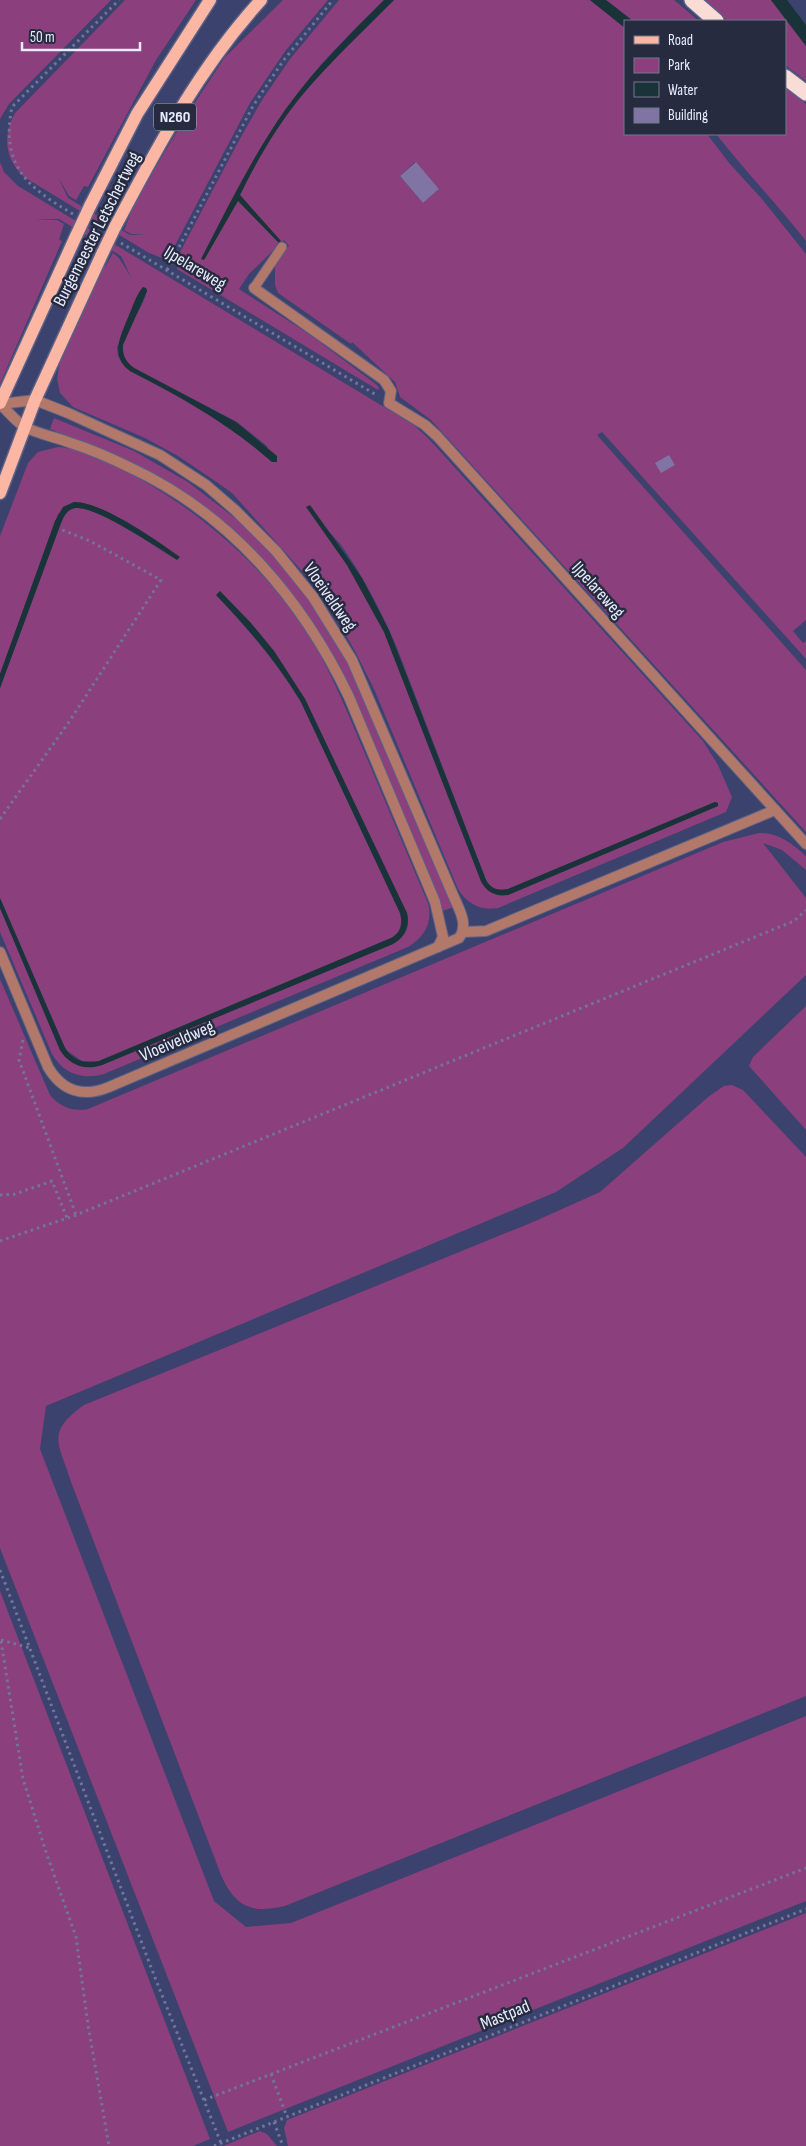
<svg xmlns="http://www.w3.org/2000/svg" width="806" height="2146" font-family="'Sofia Sans Condensed',sans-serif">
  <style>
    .green { fill: #8b3f7c; fill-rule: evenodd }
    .water { fill: #193339 }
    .building { fill: #7f74a4 }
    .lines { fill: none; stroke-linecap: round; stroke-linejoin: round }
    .lane-casing { stroke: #5a6187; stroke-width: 11 }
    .street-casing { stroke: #5a6187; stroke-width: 12 }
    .primary-casing { stroke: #5a6187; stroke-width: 15 }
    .highway-casing { stroke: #5a6187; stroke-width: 18 }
    .path { stroke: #707699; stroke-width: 3; stroke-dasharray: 2.5 4; stroke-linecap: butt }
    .lane { stroke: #b2786a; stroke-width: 9 }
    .street { stroke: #b2786a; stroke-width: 10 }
    .primary { stroke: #fcb6a4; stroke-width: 12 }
    .highway { stroke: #f9dcd5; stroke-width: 15 }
    .primary-bridge-casing { stroke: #5a6187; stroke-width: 15; stroke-linecap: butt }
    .primary-bridge { stroke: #fcb6a4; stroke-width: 12 }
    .labels { text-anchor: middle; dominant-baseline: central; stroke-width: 5; stroke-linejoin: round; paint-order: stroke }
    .shield { fill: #272b3f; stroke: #aeb2c3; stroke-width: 1 }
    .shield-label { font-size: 16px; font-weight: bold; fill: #e8ecfc }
    .street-label { font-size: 18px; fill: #e8ecfc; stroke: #272b3f }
  </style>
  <rect width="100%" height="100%" fill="#3b426d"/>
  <g class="green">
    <path d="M0,0H111L9,104L0,119Z"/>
    <path d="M125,0H196L156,60L88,187L84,186L76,200L69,196L58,177L68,198L130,235H146L131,234L124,230L130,215L128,214L186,116L225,57L283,0H328L286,50L250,103L172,251L162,258L149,253L24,177C5,159 2,136 15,113Z"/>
    <path d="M339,0H384C360,24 335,48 313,74C267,130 233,194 204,260L238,200L279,243L240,195C257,160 278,124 303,94C331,61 363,31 394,0H590L625,28V134H707L730,164L762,199L806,254V620L793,631L803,643L806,641V659L602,432L597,435L806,670V832L431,420L400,397L395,382L352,342L351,344L278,293L275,285V260L289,246L284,240L249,274L239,289L309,334L377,385L379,388L378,390L177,269L179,254L237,144L262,100L290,59ZM415,162L439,189L423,203L400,176Z"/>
    <path d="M606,0H674L699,21H633Z"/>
    <path d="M702,0H771L806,46V81L785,65V21H728Z"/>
    <path d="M785,87L806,104V241C777,204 745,171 716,134H785Z"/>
    <path d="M0,162L4,172L18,186L414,425L429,439L703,741L718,765L732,797L726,812L498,908C481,911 467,904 458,889L374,689L356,653L335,616L309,579L232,493L215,481L178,456L145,438L73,407L60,393L57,379L60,360L103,266L105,267L113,253L119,258L131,277L121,256L59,219H34L57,220L64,224L59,240L62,241L0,384ZM147,288C146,313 103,347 134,368L237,422L267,446L272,462L248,441L194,405L130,371L118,356L117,347ZM307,507C318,520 330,532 341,545C364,577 382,613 397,648L486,880C491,889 498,891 508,889L715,802L718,803V806L508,895L482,884L384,632L347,565Z"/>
    <path d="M54,418L134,451L188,482L240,522L265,545L300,585L341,646L454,907L443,911C423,863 403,815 382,767C350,690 324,629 268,566L161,478L108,452L50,429Z"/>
    <path d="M58,447C87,449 126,471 152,486C214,523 267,572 307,633C332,672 348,714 366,756C387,805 407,854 428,903C433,922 425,937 408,947L104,1074C83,1080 63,1074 52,1054L0,932V908L60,1050C74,1066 81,1069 102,1065L393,944C404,938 409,929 408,917L305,699L274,651L250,622L216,595C248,629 277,662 301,702L400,913C403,924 401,933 391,938L99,1061H82L66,1050L0,898V688L61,523C64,516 67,509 76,508C96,506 158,548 176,560C152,543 104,502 74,502L58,514L0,674V536L28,463L38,452Z"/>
    <path d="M759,833C778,832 793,844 806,856V870L782,850L763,843L806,898V975L623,1148L556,1192L46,1406L40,1449L214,1901L246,1927L291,1923L806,1716V1901L228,2132L0,1548V979L50,1095C60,1107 73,1112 88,1109L723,842Z"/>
    <path d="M806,1006V1130L749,1066L753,1057Z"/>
    <path d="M732,1085L743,1090L806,1157V1696L285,1906C252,1914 235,1907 221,1875L71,1482C59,1443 45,1433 84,1405L533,1222L600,1192L708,1097L724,1086Z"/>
    <path d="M0,1591L210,2139L193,2146H0Z"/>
    <path d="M806,1913V2146H288L284,2128L287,2120Z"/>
    <path d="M260,2131L267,2134L277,2146H223Z"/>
  </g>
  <g class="water">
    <path d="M384,0H394C363,31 331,61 303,94C278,124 257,160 240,195L281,241L279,243L238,201L204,260L201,259C227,209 252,157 285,110C314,70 349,35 384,0Z"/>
    <path d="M590,0H606L633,21H625V28Z"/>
    <path d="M771,0H787L806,25V46Z"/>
    <path d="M143,287L146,288L147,291L123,345C122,355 126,362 134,368L236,422L277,456V462H272C229,424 181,397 130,371C109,356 121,335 129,315C133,306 136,295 143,287Z"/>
    <path d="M74,502C103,502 156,540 180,557L177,560C159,548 96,506 76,508C67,509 64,516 61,523L0,688V674L55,521L63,507Z"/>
    <path d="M310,505L362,578L389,630L486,880C491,889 498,891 508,889L715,802L718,803V806L508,895C496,897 486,892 481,881L384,632L347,565L306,507Z"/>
    <path d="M220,591L250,622L274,651L305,699L407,913C410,926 405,937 393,944L102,1065C85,1071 69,1065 60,1050L0,908V898L64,1046C71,1059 84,1065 99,1061L391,938C401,933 403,923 400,913L301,702C277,662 248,628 216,595Z"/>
  </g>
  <g class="building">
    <path d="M416,162L439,189L423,203L400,176Z"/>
    <path d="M669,455L675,465L661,473L655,463Z"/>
  </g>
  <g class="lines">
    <defs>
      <path id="lane" d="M254,288L282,247"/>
      <g id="street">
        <path d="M254,288L384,380L391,391L389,403L425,425L437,436L806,844"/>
        <path d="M0,404L35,400L68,413L160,455L206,485L235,510L276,551L313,597L352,660L453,895C459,909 469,925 459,938L109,1087C83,1098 62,1091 48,1067L0,952"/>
        <path d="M0,404C8,411 16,422 25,427C38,434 55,437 68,442C90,449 111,458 131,468C230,514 303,600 349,697L435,902L443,937L438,947"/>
        <path d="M464,932L486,931L775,810"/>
      </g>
      <g id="primary">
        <path d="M90,206L137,114L210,0"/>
        <path d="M115,227C158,146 199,68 261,0"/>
        <path d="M0,403L76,236"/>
        <path d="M0,493L35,400L103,252"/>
      </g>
      <g id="highway">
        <path d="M692,0L716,21"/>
        <path d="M785,77L806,93"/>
      </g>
    </defs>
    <use href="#lane" class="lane-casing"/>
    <use href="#street" class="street-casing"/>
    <use href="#primary" class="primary-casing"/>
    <use href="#highway" class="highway-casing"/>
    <g class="path">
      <path d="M73,214C29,188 0,167 12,107L119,0"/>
      <path d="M121,243L378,396"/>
      <path d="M167,270L253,106L283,61L333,0"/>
      <path d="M0,819L69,722L161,580L90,541L60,529"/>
      <path d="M23,1040L19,1060L76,1215"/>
      <path d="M0,1195L15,1194L52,1181L67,1218"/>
      <path d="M0,1241L76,1215L794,921L806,910"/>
      <path d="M0,1570L154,1975L221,2143"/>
      <path d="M1,1640L30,1648"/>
      <path d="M1,1641L23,1779L47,1855L76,1937L88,2025L109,2146"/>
      <path d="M271,2074L287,2117"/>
      <path d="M204,2100L806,1868"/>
      <path d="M274,2122L283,2146"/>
      <path d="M214,2146L806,1909"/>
    </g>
    <use href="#lane" class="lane"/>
    <use href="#street" class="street"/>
    <use href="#primary" class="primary"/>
    <use href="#highway" class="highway"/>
    <defs>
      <g id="primary-bridge">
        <path d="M76,236L90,206"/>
        <path d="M103,252L115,227"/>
      </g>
    </defs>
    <use href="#primary-bridge" class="primary-bridge-casing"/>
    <use href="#primary-bridge" class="primary-bridge"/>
  </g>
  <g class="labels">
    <rect class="shield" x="154" y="103.5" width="42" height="27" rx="4"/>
    <g class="shield-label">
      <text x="175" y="117">N260</text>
    </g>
    <g class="street-label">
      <text transform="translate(97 229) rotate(-63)">Burgemeester Letschertweg</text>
      <text transform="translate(195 268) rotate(31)">IJpelareweg</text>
      <text transform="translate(598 590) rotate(48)">IJpelareweg</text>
      <text transform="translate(330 597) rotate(55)">Vloeiveldweg</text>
      <text transform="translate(177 1041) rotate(-23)">Vloeiveldweg</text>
      <text transform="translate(505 2015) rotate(-22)">Mastpad</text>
    </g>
  </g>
  <rect x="624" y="20" width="162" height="115" fill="#272b3f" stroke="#74788b"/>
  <rect x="634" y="36" width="25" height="8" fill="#fcb6a4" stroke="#74788b"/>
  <text x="668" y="45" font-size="15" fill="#e8ecfc">Road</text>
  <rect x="634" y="58" width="25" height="15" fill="#8b3f7c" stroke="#74788b"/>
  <text x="668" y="70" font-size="15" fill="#e8ecfc">Park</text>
  <rect x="634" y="82" width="25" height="15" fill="#193339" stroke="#74788b"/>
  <text x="668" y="95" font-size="15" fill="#e8ecfc">Water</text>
  <rect x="634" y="108" width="25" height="15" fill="#7f74a4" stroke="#74788b"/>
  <text x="668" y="120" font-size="15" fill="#e8ecfc">Building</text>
  <path d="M22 42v8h118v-8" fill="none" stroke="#e8ecfc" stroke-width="2.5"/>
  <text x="30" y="42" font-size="15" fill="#e8ecfc" stroke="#272b3f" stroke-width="4" paint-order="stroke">50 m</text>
</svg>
